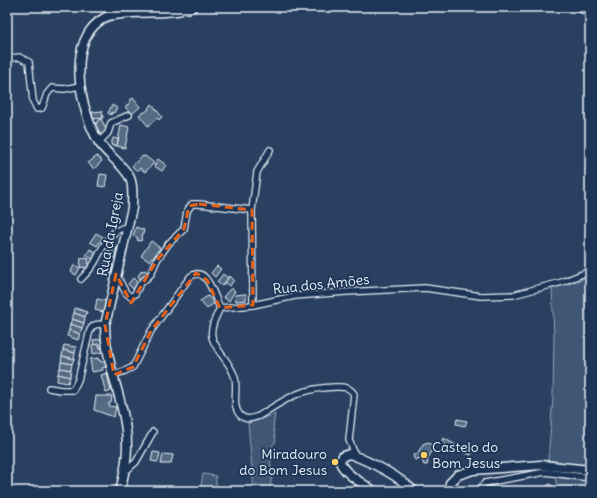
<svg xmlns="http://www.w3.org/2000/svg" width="597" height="498" font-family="Delius,sans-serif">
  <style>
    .green { fill: #415774; stroke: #94a4b6 }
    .building { fill: #556a83; stroke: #e8f1f8 }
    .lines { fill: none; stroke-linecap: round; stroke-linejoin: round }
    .street-casing { stroke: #e8f1f8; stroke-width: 8 }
    .secondary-casing { stroke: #e8f1f8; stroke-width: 11 }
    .street { stroke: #1d3557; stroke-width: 5.5 }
    .secondary { stroke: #1d3557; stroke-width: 8 }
    .marked { fill: none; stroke: #e86118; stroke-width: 3; stroke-dasharray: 8 5; stroke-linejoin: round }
    .poi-dot { fill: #ffd166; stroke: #1d3557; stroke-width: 1.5 }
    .labels { text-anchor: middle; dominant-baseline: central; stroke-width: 3.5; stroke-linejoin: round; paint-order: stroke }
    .street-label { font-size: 14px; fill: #e8f1f8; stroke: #1d3557 }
    .poi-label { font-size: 14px; fill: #e8f1f8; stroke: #1d3557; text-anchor: start }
  </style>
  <rect width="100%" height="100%" fill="#294061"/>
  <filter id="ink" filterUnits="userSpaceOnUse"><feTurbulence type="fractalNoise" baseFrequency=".025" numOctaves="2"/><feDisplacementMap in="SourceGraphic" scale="8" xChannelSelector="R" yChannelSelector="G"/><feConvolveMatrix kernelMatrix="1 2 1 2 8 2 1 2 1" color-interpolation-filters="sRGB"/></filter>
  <g filter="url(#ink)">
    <g class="green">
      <path d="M590,266V465L574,464L548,460L553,398L554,336L552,289L583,279Z"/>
      <path d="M275,414L273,427L276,441L272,446L274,455L270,463L273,472L269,491H254L248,423Z"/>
      <path d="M203,474L216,476V491H200Z"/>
      <path d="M555,477L590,482V491H558Z"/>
    </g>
    <g class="building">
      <path d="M133,98L140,107L132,114L125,107L131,102L129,101Z"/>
      <path d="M152,104L162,117L159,120L157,118L148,126L139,115L143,112L144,113L149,109L148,108Z"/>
      <path d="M112,105L117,108L114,113L112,112L111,115L108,113Z"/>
      <path d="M102,111L103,118L93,119L92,112Z"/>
      <path d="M101,119L107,131L104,133V135L99,137L94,125L97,123V121Z"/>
      <path d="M121,125L129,127L125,148L117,146Z"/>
      <path d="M113,138L118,139L117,146L111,145Z"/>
      <path d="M97,156L102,161L94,169L88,163Z"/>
      <path d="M145,156L154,163L145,172L140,168L137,171L132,166L141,157Z"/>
      <path d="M158,159L166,165L162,171L154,166Z"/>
      <path d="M100,174L107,175L105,187L98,186Z"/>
      <path d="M136,227L144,230L141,241L137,240L138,238L133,236Z"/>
      <path d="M96,233L103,237L97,246L90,242Z"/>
      <path d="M151,241L160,248L153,258L152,257L149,261L141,256Z"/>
      <path d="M112,246L117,247L115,258L107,256L108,250L111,251Z"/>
      <path d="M90,249L96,252L93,259L86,256Z"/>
      <path d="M81,258L89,259L88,268L80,267Z"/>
      <path d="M104,263L113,265L111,275L101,273Z"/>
      <path d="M74,265L80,268L76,275L71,272Z"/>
      <path d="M217,266L221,269L215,277L211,273Z"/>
      <path d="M142,270L143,271L145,270L149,273L144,278L143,277L140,279L138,276Z"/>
      <path d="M223,274L228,278L222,286L217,282Z"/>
      <path d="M230,276L234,280L230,286L225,282Z"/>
      <path d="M133,278L138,283L133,289L128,284Z"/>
      <path d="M231,288L235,291L229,301L223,297Z"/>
      <path d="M245,294H246V300L236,301L235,295Z"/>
      <path d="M208,296L214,303L207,309L200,301Z"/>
      <path d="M97,299L106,301L103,312L95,310Z"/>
      <path d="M75,308L87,312L85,317L74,313Z"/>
      <path d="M74,313L85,317L84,323L72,319Z"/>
      <path d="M72,319L84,323L82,328L70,324Z"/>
      <path d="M70,324L82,328L80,334L69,330Z"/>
      <path d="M69,330L80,334L78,340L67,336Z"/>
      <path d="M102,339L103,348H100L99,344L94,345L93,340Z"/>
      <path d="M99,344L100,348H103V352L93,354L92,345Z"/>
      <path d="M64,345L76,347L75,353L63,350Z"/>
      <path d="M63,350L75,353L74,359L62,356Z"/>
      <path d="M62,356L74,359L72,364L61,362Z"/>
      <path d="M98,358V360H100L101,362H105L106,367L102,368L103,370L92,372L90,359Z"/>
      <path d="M61,362L72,364L71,370L60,368Z"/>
      <path d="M60,368L71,370L70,377L58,374Z"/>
      <path d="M107,373L111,391L106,393L101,375Z"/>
      <path d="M58,374L70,377L68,383L57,381Z"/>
      <path d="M96,396H112L111,403H109V406L116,407L114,417L94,410Z"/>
      <path d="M457,419L467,421L465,426L456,424Z"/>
      <path d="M443,438L456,445L453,448L450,447L447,449L445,448L444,445L445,443L442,441Z"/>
      <path d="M428,442L432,445L433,449L427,460L428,462L427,465H425L423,464V460L420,458L415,460L413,456L414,454H417L423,444Z"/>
      <path d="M463,446L473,450L471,455L460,451Z"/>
      <path d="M153,452L160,453L158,462L151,461Z"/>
      <path d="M163,454L173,455L171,464H161Z"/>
      <path d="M549,484L553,486L554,491H546L545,488Z"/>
      <path d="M489,487L500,488V491H486Z"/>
    </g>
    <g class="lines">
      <defs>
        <g id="street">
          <path d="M575,7L590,13"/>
          <path d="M7,59L19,57L29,62L33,101L37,109L42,108L47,94L52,88L64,89L80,86"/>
          <path d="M99,142L108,133L111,123L129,115"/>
          <path d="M116,274L126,293L131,297L135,294L140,284L151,274L157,260L169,243L184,229L187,211L192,204H199L252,210"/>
          <path d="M81,279C86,274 91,269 95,262C103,248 108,230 127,227"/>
          <path d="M253,305L252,210L257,172L270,150"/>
          <path d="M220,308L253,305L295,296L346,292L425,288L481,296L513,295L562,282L590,271"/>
          <path d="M220,308C216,317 210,327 212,337C216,352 231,362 235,378C238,389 231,407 241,416C247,421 253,418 259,416C287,398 301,388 335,387C343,387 349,386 354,394L349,440L356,457"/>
          <path d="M114,375L125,371L133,367L151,331L190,277C207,264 214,297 220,308"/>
          <path d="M49,388L61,390H73L78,380L90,330C94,323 98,324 105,325"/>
          <path d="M124,473L136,462L153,432"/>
          <path d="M478,491L485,483L545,472L583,477L590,475"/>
        </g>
        <g id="secondary">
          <path d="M120,491C124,476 127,461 127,446C127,405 105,366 105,325L132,208C132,198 134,187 130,178C123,164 106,154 98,141C80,109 64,38 106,17C110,15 116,15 121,14C143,11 173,15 193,7"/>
          <path d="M374,491C364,484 344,474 340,462L343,456L350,454C373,463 396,474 414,491"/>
          <path d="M448,491L450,483L458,475L473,470L541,465L590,470"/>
        </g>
      </defs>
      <use href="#street" class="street-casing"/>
      <use href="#secondary" class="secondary-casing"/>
      <use href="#street" class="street"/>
      <use href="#secondary" class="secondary"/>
    </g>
  </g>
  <path class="marked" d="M199,204L252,210L253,305L220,308L207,280L196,273L151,331L133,367L114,375L105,325L116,274L131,303L157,260L184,229L189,206Z"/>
  <g class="poi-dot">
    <circle cx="424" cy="455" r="4"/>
    <circle cx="335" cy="462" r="4"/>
  </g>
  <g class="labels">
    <g class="street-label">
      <text transform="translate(110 234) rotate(-79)">Rua da Igreja</text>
      <text transform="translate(321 284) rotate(-6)">Rua dos Amões</text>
    </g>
    <g class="poi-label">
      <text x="432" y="447">Castelo do<tspan x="432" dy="16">Bom Jesus</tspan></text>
      <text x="327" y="454" text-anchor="end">Miradouro<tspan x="327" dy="16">do Bom Jesus</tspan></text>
    </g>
  </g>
  <rect width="597" height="498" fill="none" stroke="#1d3557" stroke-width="24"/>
  <rect x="12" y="12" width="573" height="474" fill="none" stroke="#e8f1f8" stroke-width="1.5" filter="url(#ink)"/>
</svg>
